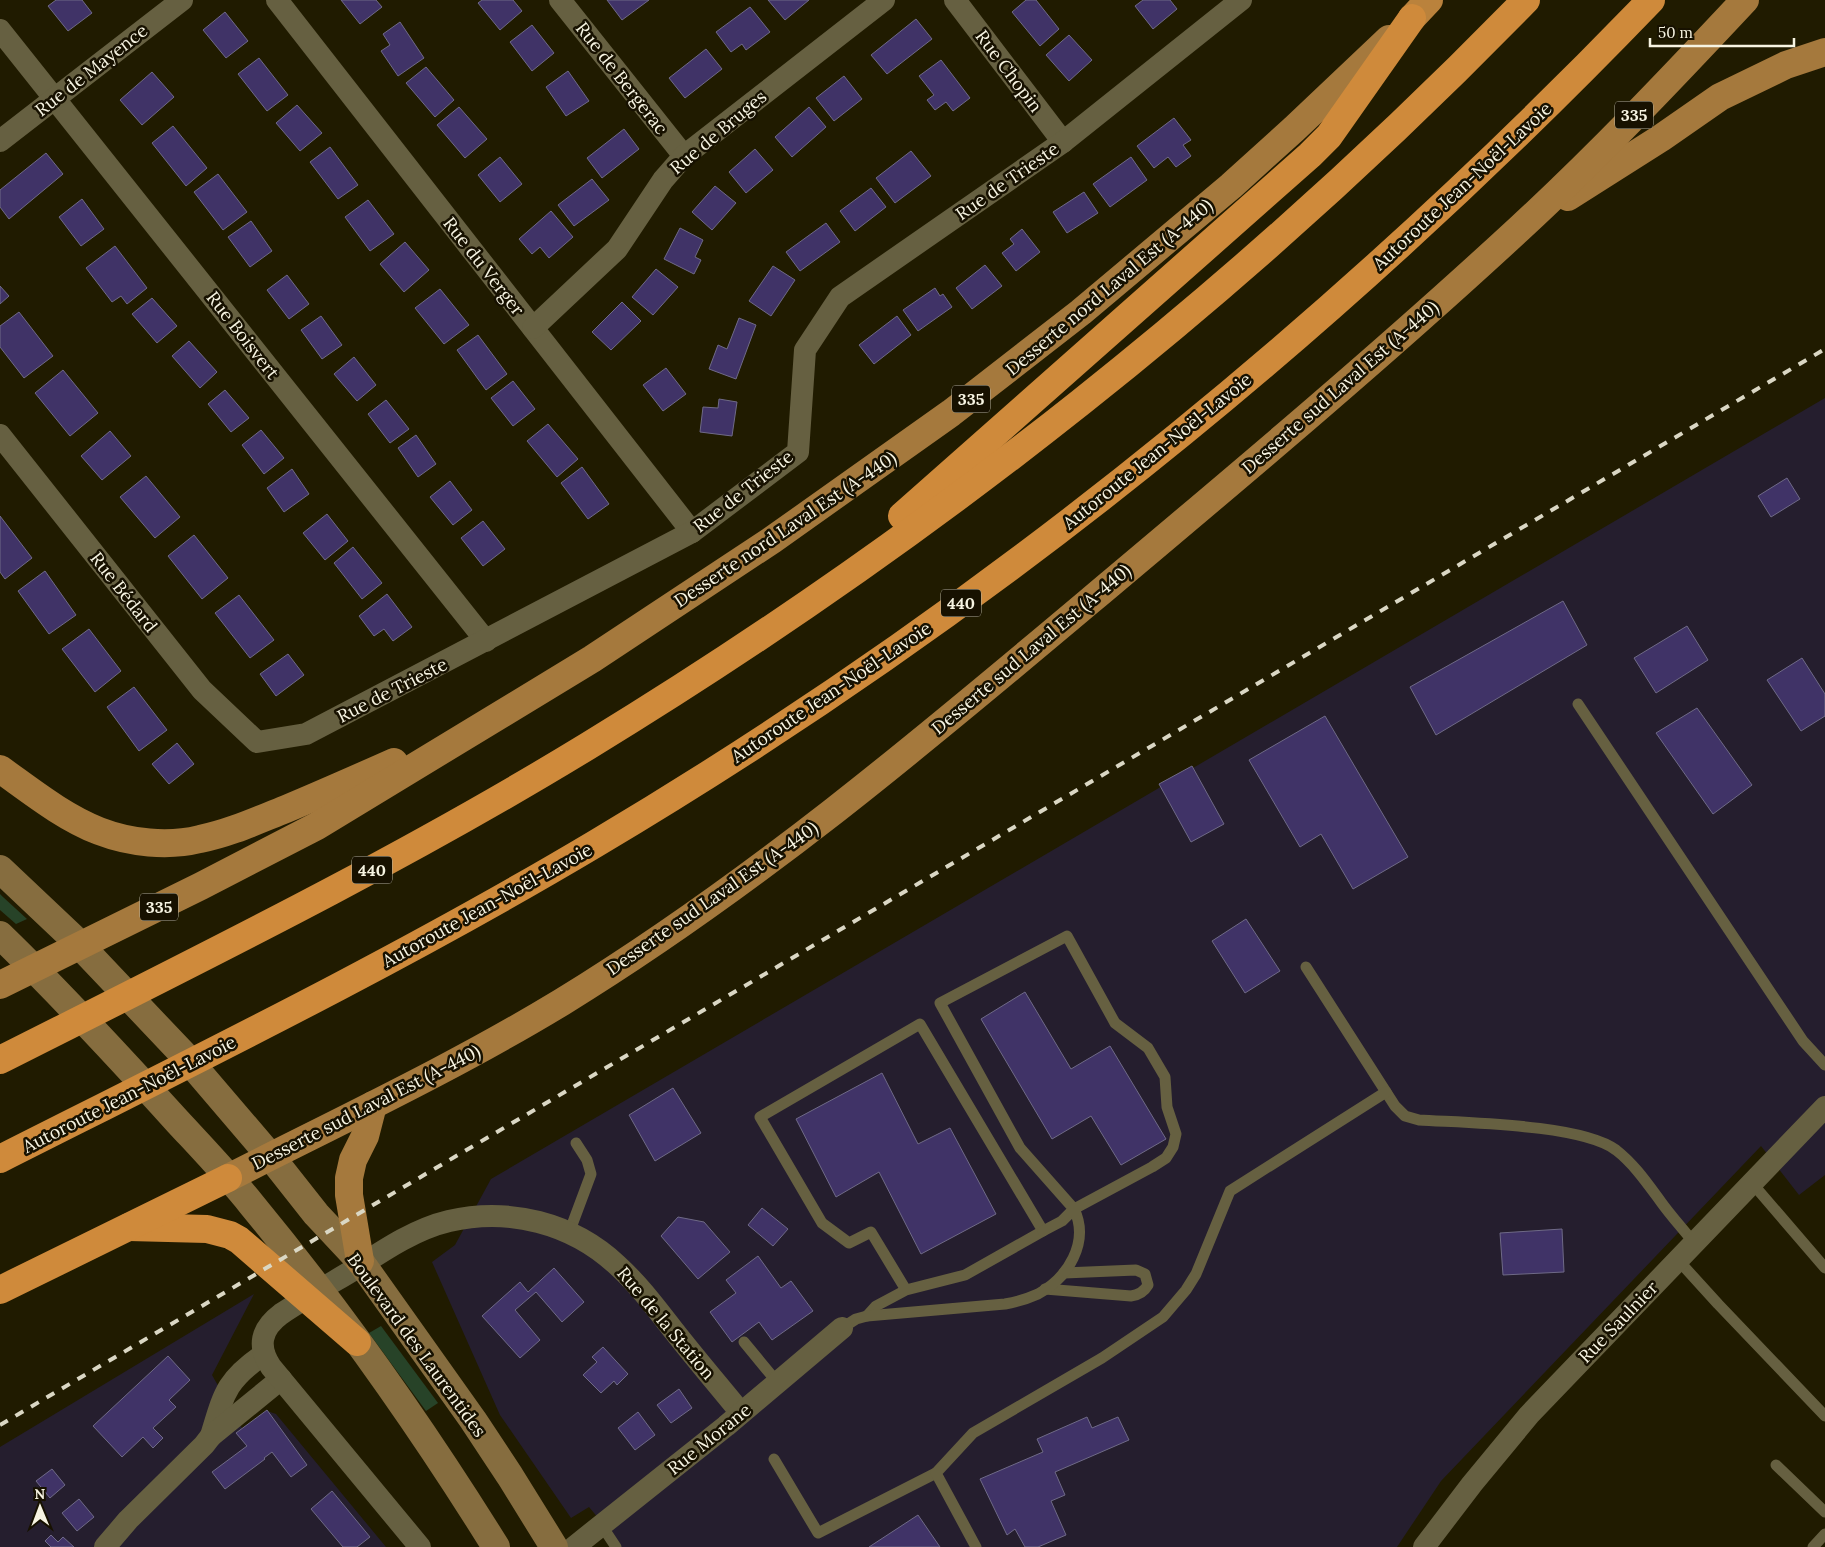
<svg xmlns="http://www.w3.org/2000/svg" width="1825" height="1547" font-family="Lora,serif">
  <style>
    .industrial { fill: #251e2e }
    .green { fill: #274328 }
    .building { fill: #403367; stroke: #6f6a87 }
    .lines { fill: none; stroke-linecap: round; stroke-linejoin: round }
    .service { stroke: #666041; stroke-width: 11 }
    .minor { stroke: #666041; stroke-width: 22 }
    .secondary { stroke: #866d3f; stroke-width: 28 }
    .primary { stroke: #a5793d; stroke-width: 28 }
    .trunk { stroke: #ba823c; stroke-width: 28 }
    .motorway { stroke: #cf8a3b; stroke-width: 28 }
    .rail { stroke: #dad7c4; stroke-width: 4; stroke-dasharray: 9 9; stroke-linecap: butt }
    .labels { text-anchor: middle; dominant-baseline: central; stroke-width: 5; stroke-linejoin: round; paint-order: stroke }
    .shield { fill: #171100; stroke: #b4b09e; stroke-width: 1 }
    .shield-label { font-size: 16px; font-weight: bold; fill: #f7f4e2 }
    .street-label { font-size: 18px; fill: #f7f4e2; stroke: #171100 }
  </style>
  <rect width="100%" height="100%" fill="#201b00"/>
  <g class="industrial">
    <path d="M1825,398V1175L1799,1195L1761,1146L1441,1481L1397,1547H618L620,1544L589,1507L571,1518L500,1415L432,1262L455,1245L491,1179Z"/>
    <path d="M254,1294L212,1375L243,1430L267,1411L276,1414L386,1547H0V1447Z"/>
  </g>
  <g class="green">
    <path d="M0,894L3,897L27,919L16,924L0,910Z"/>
    <path d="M381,1326L438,1403L426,1411L369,1333Z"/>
  </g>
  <g class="building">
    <path d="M56,0H82L92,13L68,31L48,6Z"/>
    <path d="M341,0H376L382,7L360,24Z"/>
    <path d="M482,0H513L522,11L500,30L478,3Z"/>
    <path d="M607,0H649L622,20Z"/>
    <path d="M768,0H809L785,20Z"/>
    <path d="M1026,0H1036L1059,29L1040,46L1012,12Z"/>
    <path d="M1143,0H1170L1177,9L1153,29L1135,6Z"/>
    <path d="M750,7L770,32L746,50L742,44L731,52L716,32Z"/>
    <path d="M225,12L248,41L226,58L203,30Z"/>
    <path d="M916,19L932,39L887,74L871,55Z"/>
    <path d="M400,22L424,58L398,76L381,51L390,45L383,34Z"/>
    <path d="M532,25L554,53L532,71L510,42Z"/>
    <path d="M1069,35L1092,60L1069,81L1046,55Z"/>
    <path d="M706,49L722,69L685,98L669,78Z"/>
    <path d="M259,58L288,95L267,111L238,74Z"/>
    <path d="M941,60L970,98L953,111L946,102L935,110L927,100L934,95L919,76Z"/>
    <path d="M426,67L454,100L435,117L406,83Z"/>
    <path d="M568,71L589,101L566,116L546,87Z"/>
    <path d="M152,72L174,97L142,125L120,100Z"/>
    <path d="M844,76L862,99L834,121L816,98Z"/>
    <path d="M297,105L322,133L300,151L276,123Z"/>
    <path d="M459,107L487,139L465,158L437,125Z"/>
    <path d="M809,107L826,127L792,157L775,137Z"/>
    <path d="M1174,118L1191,140L1183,145L1191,156L1176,167L1168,157L1154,168L1137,146Z"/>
    <path d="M173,126L207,168L186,186L152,143Z"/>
    <path d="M624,129L639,149L602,178L587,158Z"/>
    <path d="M330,147L358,185L338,199L310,162Z"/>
    <path d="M755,149L773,170L746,193L729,172Z"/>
    <path d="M911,151L931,176L895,203L876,178Z"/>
    <path d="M46,153L63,174L9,219L0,207V190Z"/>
    <path d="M500,157L522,184L500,202L478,175Z"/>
    <path d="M1131,157L1147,180L1110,207L1093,184Z"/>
    <path d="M218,174L247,212L223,230L194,192Z"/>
    <path d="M592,179L609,200L574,226L558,205Z"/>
    <path d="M715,186L736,203L712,230L692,212Z"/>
    <path d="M871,188L886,207L855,231L840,211Z"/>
    <path d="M1084,192L1098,213L1067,233L1053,212Z"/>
    <path d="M82,199L104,229L81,246L59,217Z"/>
    <path d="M368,200L394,234L370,251L345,217Z"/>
    <path d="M551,211L573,237L549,258L540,247L532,254L519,239Z"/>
    <path d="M251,221L272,251L250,267L228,237Z"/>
    <path d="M826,223L840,242L800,271L786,252Z"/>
    <path d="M680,228L703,240L695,257L701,260L694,274L664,259Z"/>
    <path d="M1022,229L1040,252L1016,271L1002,253L1014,244L1010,239Z"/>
    <path d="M405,242L429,270L404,292L380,264Z"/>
    <path d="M115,246L147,288L127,304L121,296L112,302L86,268Z"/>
    <path d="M985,265L1002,286L972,309L956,288Z"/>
    <path d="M773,266L795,280L771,316L749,301Z"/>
    <path d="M656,269L678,287L653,315L632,297Z"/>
    <path d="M287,275L309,304L289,319L267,290Z"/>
    <path d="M0,286L9,296L0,304Z"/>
    <path d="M935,288L940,296L943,294L952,307L918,331L903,310Z"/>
    <path d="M440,289L469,325L444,344L415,308Z"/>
    <path d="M152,298L177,326L157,343L132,314Z"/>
    <path d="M622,302L641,321L611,350L592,332Z"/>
    <path d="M19,312L53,356L24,378L0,347V326Z"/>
    <path d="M321,316L342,345L322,359L301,330Z"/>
    <path d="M897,316L911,335L874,364L859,345Z"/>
    <path d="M739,318L756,325L736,379L709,369L718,345L727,349Z"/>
    <path d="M478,335L507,374L486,390L457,350Z"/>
    <path d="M189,341L217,372L200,388L172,356Z"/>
    <path d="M354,357L376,385L357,401L334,374Z"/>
    <path d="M666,368L686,394L663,411L643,385Z"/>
    <path d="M63,370L98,413L70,436L35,393Z"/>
    <path d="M513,381L535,409L513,426L491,398Z"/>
    <path d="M225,390L249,418L231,432L208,404Z"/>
    <path d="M719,399L737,402L732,436L700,432L703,407L718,408Z"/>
    <path d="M386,400L409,429L390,443L368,414Z"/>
    <path d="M548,424L578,459L557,477L527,441Z"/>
    <path d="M261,430L284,458L264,474L242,445Z"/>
    <path d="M110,431L131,456L102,480L81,456Z"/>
    <path d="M416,435L436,464L418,477L398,448Z"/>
    <path d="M582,467L609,504L588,519L561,483Z"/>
    <path d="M292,469L309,494L284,512L267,488Z"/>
    <path d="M146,476L180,517L155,538L120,497Z"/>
    <path d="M1787,478L1800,499L1771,517L1758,496Z"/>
    <path d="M450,481L472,510L453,525L430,497Z"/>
    <path d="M327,514L348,541L325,560L303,533Z"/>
    <path d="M0,516L32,558L5,579L0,572Z"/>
    <path d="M483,521L505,549L483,566L461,538Z"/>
    <path d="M194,535L228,578L202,599L168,556Z"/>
    <path d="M353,547L382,583L362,599L334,563Z"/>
    <path d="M45,571L76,615L49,634L18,591Z"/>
    <path d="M387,594L412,627L393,641L384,629L374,636L359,616Z"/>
    <path d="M239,595L274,640L250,658L215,613Z"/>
    <path d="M1563,601L1587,645L1436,735L1410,687Z"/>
    <path d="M1687,626L1708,660L1656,693L1634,658Z"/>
    <path d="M89,629L121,671L95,692L62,649Z"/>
    <path d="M288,654L304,675L276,696L260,674Z"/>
    <path d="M1802,658L1825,694V716L1801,731L1767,680Z"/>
    <path d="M134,687L167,730L139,751L107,707Z"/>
    <path d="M1697,708L1752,785L1713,814L1656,733Z"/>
    <path d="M1325,716L1408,857L1353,889L1321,834L1300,847L1249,760Z"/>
    <path d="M177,743L194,764L169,784L152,764Z"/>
    <path d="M1192,766L1224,824L1191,842L1159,784Z"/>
    <path d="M1246,919L1280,971L1245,993L1212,941Z"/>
    <path d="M1025,992L1071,1069L1110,1046L1166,1139L1121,1165L1091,1116L1052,1139L981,1019Z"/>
    <path d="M882,1073L918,1144L950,1128L996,1214L921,1254L879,1172L836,1197L796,1119Z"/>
    <path d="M673,1088L701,1133L655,1161L629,1115Z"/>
    <path d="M762,1208L788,1229L773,1246L748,1225Z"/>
    <path d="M678,1217L704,1222L730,1252L698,1279L661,1236Z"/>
    <path d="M1562,1229L1564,1272L1503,1275L1500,1233Z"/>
    <path d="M758,1256L781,1288L791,1281L813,1311L772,1340L759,1322L732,1342L710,1312L736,1293L726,1280Z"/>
    <path d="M554,1268L584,1302L562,1322L536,1292L515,1310L540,1340L520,1358L482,1316L520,1282L528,1292Z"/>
    <path d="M603,1347L628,1374L617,1385L614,1381L601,1393L583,1375L597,1362L592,1357Z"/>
    <path d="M168,1356L190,1380L169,1400L176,1407L153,1428L163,1438L153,1448L143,1437L122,1457L93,1426Z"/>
    <path d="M679,1389L692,1408L671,1423L657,1405Z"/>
    <path d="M267,1410L307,1465L291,1477L272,1452L264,1458L265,1459L225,1489L212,1472L247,1446L236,1433Z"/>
    <path d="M638,1412L655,1435L635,1450L618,1428Z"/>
    <path d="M1087,1417L1092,1428L1118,1417L1129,1440L1055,1472L1065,1495L1051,1501L1066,1535L1038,1547H1025L1015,1529L1007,1535L980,1479L1043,1452L1037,1439Z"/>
    <path d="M52,1469L65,1485L50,1498L36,1481Z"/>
    <path d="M332,1491L370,1537L357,1547H343L311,1509Z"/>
    <path d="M79,1499L94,1517L77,1531L62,1513Z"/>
    <path d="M918,1515L940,1547H869Z"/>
    <path d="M51,1535L58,1542L63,1537L74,1547H51L45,1541Z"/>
  </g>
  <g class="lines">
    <g class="service">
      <path d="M1578,704L1803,1041L1825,1065"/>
      <path d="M1306,967L1395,1106L1405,1116L1419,1120C1465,1123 1581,1124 1616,1150C1634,1164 1647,1183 1661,1202C1671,1216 1683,1229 1694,1243"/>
      <path d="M1752,1183L1825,1268"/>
      <path d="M569,1233L591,1174L587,1160L576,1143"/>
      <path d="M1678,1260L1718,1304L1825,1416"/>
      <path d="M1045,1289L1131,1296C1139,1295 1144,1292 1148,1285L1145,1274L1136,1270L1064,1273"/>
      <path d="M867,1316L876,1306L906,1290L871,1232L849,1243L822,1223L760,1117L920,1024L1043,1231L965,1275L906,1290"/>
      <path d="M842,1328L856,1319L867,1316L1005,1304C1016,1302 1027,1299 1038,1294C1068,1278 1090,1242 1074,1209L1152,1167L1166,1158L1173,1147L1176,1134L1167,1107L1165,1077L1148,1048L1115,1023L1067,936L940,1003L1020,1148L1074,1209L1062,1221L1043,1231"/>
      <path d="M744,1342L777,1382"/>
      <path d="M774,1459L818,1533L936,1473"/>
      <path d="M1776,1465L1825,1512"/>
      <path d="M602,1526L616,1547"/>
      <path d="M976,1547L936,1473L973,1433L1102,1358L1163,1317L1186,1290L1196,1274L1230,1191L1386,1092"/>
      <path d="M1813,1547L1825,1534"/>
    </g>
    <g class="minor">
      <path d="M277,0L692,532"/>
      <path d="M560,0L684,156"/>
      <path d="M955,0L1063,142"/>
      <path d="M0,30L486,641"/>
      <path d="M0,141L182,0"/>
      <path d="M533,328L617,249L663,180L684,156L884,0"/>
      <path d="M0,435L202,690L257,742L306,734L692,532L798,452L805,350L840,297L1063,142L1241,0"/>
      <path d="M211,1436C224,1393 226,1380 264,1354"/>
      <path d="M105,1547L128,1520L204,1445L211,1436L281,1379"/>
      <path d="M420,1547L271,1367C257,1346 261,1329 281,1314C305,1298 330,1284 355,1269C384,1250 415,1229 449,1221C509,1207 572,1223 617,1265C639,1285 656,1308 674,1331C696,1359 719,1386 741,1413"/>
      <path d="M574,1547L726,1426L842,1328"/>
      <path d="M1424,1547L1472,1484L1529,1415L1825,1107"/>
    </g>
    <g class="secondary">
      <path d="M0,869L72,937L183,1054L271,1157L316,1214L360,1261L473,1420L510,1476L554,1547"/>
      <path d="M0,935C62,995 120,1058 178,1122C203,1149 229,1176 252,1205C341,1313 422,1428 496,1547"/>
    </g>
    <g class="primary">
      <path d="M1568,197L1661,138L1720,97L1786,65L1825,52"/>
      <path d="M0,769C31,791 63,817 99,831C130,843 168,847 200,839C230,833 258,820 286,809C322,794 358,778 394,762"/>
      <path d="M0,985L201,886L317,826L592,659L772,540L951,413L1081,312L1231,186L1294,129L1389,39"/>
      <path d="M228,1178C340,1121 455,1067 562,1002C759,881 934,732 1110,584C1248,468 1387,351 1520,228C1598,156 1672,78 1745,0"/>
      <path d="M360,1261L349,1195V1178L353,1160L365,1136L373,1105"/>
    </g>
    <path class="trunk" d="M1412,18L1429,0"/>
    <g class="motorway">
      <path d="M902,516L1310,155L1329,136L1412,18"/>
      <path d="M0,1060C198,960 398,862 588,746C929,538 1247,287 1526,0"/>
      <path d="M0,1159C200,1058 402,959 595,844C984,613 1337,326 1651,0"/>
      <path d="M129,1227L207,1229L230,1235L239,1240L357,1342"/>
      <path d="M0,1290L228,1178"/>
    </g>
    <path class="rail" d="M0,1425L1825,349"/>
  </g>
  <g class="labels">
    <g class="shield">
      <rect x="1615" y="101.5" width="38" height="27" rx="4"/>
      <rect x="952" y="385.5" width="38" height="27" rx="4"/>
      <rect x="941" y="589.5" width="40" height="27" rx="4"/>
      <rect x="352" y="856.5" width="40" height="27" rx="4"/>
      <rect x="140" y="893.5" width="38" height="27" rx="4"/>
    </g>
    <g class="shield-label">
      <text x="1634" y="115">335</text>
      <text x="971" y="399">335</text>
      <text x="961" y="603">440</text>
      <text x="372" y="870">440</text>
      <text x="159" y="907">335</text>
    </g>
    <g class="street-label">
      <text transform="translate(91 70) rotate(-38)">Rue de Mayence</text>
      <text transform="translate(1009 71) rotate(53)">Rue Chopin</text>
      <text transform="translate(622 78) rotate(52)">Rue de Bergerac</text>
      <text transform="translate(718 132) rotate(-40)">Rue de Bruges</text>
      <text transform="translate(1007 181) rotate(-35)">Rue de Trieste</text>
      <text transform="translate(1462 186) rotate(-43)">Autoroute Jean-Noël-Lavoie</text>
      <text transform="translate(484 266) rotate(52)">Rue du Verger</text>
      <text transform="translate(1109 287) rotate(-40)">Desserte nord Laval Est (A-440)</text>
      <text transform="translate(243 335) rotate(52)">Rue Boisvert</text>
      <text transform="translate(1340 387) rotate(-41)">Desserte sud Laval Est (A-440)</text>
      <text transform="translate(1157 451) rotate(-39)">Autoroute Jean-Noël-Lavoie</text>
      <text transform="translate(743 491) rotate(-38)">Rue de Trieste</text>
      <text transform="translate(785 529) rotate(-34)">Desserte nord Laval Est (A-440)</text>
      <text transform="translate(124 592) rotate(52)">Rue Bédard</text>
      <text transform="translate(1031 649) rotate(-40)">Desserte sud Laval Est (A-440)</text>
      <text transform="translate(392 690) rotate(-27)">Rue de Trieste</text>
      <text transform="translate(831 692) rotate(-34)">Autoroute Jean-Noël-Lavoie</text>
      <text transform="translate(712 898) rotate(-35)">Desserte sud Laval Est (A-440)</text>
      <text transform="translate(487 905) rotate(-29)">Autoroute Jean-Noël-Lavoie</text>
      <text transform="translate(129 1094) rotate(-27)">Autoroute Jean-Noël-Lavoie</text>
      <text transform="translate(366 1107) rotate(-27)">Desserte sud Laval Est (A-440)</text>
      <text transform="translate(1618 1322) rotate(-46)">Rue Saulnier</text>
      <text transform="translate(666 1323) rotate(50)">Rue de la Station</text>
      <text transform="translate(417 1345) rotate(54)">Boulevard des Laurentides</text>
      <text transform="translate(709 1439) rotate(-39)">Rue Morane</text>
    </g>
  </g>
  <g transform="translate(40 1507) rotate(359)" stroke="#171100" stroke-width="4" paint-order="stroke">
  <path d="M0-4L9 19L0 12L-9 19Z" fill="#f7f4e2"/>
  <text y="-8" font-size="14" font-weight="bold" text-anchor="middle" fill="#f7f4e2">N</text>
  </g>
  <path d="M1650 38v8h144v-8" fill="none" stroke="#f7f4e2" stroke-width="2.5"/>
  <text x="1658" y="38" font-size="15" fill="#f7f4e2" stroke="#171100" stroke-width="4" paint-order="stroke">50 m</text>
</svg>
